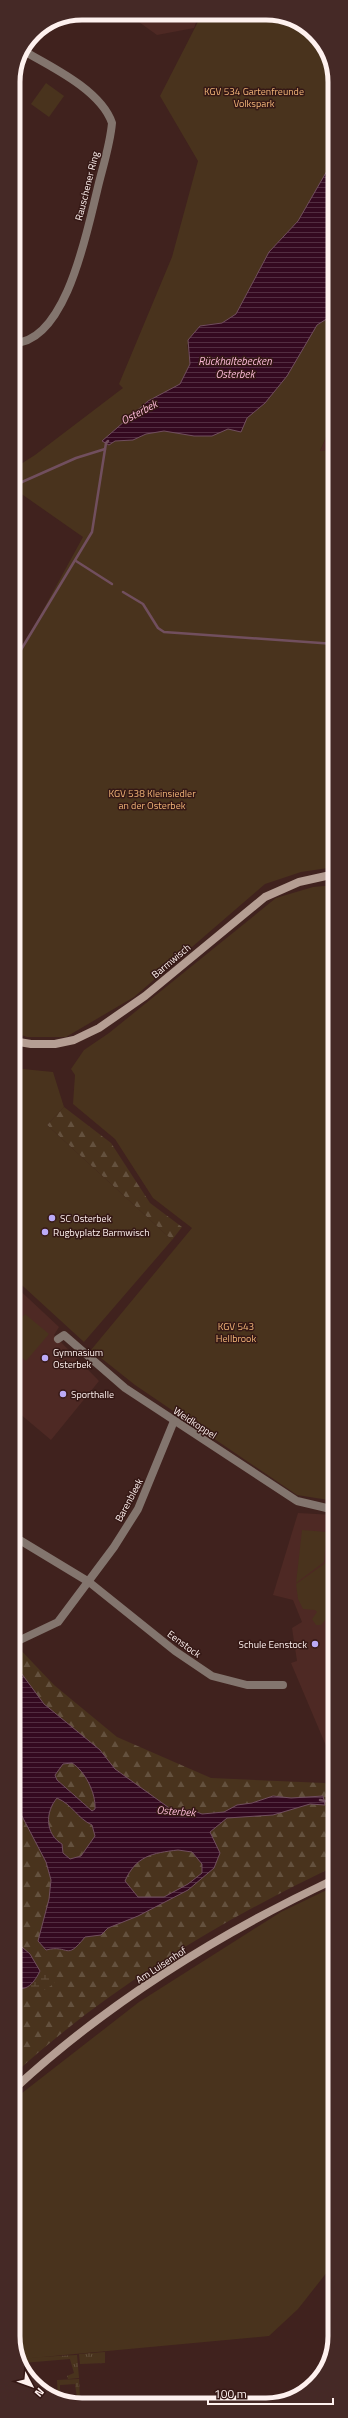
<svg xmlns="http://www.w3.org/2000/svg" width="348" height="2418" font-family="'Titillium Web',sans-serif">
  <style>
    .built { fill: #4e2924 }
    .grass { fill: url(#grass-tufts) }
    .forest { fill: url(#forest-firs) }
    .wetland { fill: url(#wetland-marsh) }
    .green { fill: #49331d }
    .water { fill: url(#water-rules); stroke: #714f5e; fill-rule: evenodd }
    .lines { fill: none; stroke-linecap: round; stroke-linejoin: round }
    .stream { stroke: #714f5e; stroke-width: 2.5 }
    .street { stroke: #83756e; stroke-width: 8 }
    .secondary { stroke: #b59e93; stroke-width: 8 }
    .poi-dot { fill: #bbaaf6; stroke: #351815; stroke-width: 1.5 }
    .labels { text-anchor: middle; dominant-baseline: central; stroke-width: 3; stroke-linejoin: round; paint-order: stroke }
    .park-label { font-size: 10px; fill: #f1b478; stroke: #351815 }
    .street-label { font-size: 10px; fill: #fef1ef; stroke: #351815 }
    .poi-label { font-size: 10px; fill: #fef1ef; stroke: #351815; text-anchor: start }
    .water-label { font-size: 11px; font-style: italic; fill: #fab9d6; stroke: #351815 }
    .rim { fill: none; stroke: #fef1ef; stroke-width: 5 }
  </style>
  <defs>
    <pattern id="grass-tufts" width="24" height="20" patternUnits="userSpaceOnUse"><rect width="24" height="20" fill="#49331d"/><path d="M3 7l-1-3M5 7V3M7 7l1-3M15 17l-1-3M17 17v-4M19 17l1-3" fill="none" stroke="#64513e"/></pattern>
    <pattern id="forest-firs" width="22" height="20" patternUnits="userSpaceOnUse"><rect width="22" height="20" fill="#49331d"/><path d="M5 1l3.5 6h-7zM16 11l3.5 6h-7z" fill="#64513e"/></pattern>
    <pattern id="wetland-marsh" width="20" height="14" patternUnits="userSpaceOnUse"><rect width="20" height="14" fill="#49331d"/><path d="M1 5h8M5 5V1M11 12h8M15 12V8" fill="none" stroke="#64513e"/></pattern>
    <pattern id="water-rules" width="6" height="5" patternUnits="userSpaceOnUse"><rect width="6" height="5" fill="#340920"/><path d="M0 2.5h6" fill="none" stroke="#522d41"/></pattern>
  </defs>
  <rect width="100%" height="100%" fill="#40221e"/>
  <g class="built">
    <path d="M198,16L194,28L157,35L132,17Z"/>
    <path d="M335,416V449L320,451Z"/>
    <path d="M13,1284L59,1327L54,1335L99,1381L51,1440L13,1408Z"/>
    <path d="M298,1513L335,1515V1767L291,1663L297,1661L292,1628L302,1622L293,1600L273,1595Z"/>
  </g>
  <g class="grass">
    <path d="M105,2352V2363L80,2364L79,2354Z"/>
    <path d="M77,2355L79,2378L68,2379L67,2376L74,2373L70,2359L22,2363L20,2358Z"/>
    <path d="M79,2379L80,2398H77L75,2384L60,2385V2399H58L57,2380Z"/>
  </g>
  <g class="forest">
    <path d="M64,1107L111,1143L150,1203L182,1227L172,1240L47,1125Z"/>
    <path d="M13,1642L54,1685L117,1737L211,1778L324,1783L335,1786V1866C220,1921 108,1988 13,2075Z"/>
  </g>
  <path class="wetland" d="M38,1966L44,1973L55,1978L54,1984L44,1990L15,1986C30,1987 33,1985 40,1971Z"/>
  <g class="green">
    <path d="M284,15L318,37L335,77V157L298,221L269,252L236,314L222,323L206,324L187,345L190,364L180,384L115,441L133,440L146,434L164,431L194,436H212L222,430L242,428L247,418L265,403L287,376L317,325L328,318L335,306V416L320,451L335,449V867L301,872L265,884L134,997L66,1037H27L13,1032V665L83,537L13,488V469L35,455L123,388L119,384L172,257L198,161L160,96L201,16Z"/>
    <path d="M46,83L64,96L49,117L31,104Z"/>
    <path d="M335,885V1501L297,1495L135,1385L91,1350L192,1228L153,1198L115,1139L73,1104L75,1075L71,1069L84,1050L109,1033L276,898L313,887Z"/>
    <path d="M13,1068L53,1072L64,1107L47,1125L172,1240L84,1342L13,1277Z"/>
    <path d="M25,1314L49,1334L26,1361L13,1350V1328Z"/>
    <path d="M302,1530L327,1532L324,1562L296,1583Z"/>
    <path d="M331,1559L326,1619L321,1625H316L312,1619L317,1612L315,1610L303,1609L298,1599L296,1584Z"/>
    <path d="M335,1886V2262L298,2309L269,2336L21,2359L13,2341V2100L139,2002L281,1912Z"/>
  </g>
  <g class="water">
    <path d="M335,157V306L328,318L317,325L287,376L265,403L247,418L241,432L228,429L212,436H194L164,431L146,434L133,440L115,441L109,445L102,441L148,401L180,384L190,364L188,340L200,326L222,323L236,314L269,252L298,221Z"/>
    <path d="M13,1662L44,1704L100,1750L115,1769L172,1810H192L202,1814L224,1812L237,1805L252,1803L273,1796L291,1798L323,1796L325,1805L310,1804L273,1815L227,1818L210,1832L220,1853L214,1868L188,1890L138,1916L108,1928L101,1935L85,1937C65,1962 70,1944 46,1950L38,1941L49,1899L51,1880L46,1862L13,1799ZM72,1763C85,1771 96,1793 95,1809L92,1811L57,1780L55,1775L63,1764ZM57,1798C73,1805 77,1818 92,1825L95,1836L81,1856L70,1859L63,1853L62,1844C45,1834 45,1812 57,1798ZM178,1850L192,1852L202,1864V1873L188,1884L164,1897H138L125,1881C136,1856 152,1853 178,1850Z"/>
    <path d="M22,1947L30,1954L40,1971C35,1981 26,1995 13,1985V1950Z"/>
  </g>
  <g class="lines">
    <g class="stream">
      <path d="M13,486L76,458L105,449"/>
      <path d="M76,561L112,584"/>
      <path d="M123,592L143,604L158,628L164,632L335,644"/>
      <path d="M13,663L92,532L106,443L108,441"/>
      <path d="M320,1800L335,1803"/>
    </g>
    <g class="street">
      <path d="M13,343C66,343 87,231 97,191C102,169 110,146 112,123C101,90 50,66 22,50"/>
      <path d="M58,1339L64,1335L125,1388L297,1501L335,1510"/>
      <path d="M13,1536L89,1582L175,1651L212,1676L247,1685H283"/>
      <path d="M13,1639L20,1640L58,1622L114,1547L138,1509L174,1421"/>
    </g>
    <g class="secondary">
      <path d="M13,1041L31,1044H55L74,1040L99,1028L145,996L265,897L299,882L335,874"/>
      <path d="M13,2090C107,2003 220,1933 335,1879"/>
    </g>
  </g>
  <g class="poi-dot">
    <circle cx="52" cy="1218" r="4"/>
    <circle cx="45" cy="1232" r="4"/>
    <circle cx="45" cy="1358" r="4"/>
    <circle cx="63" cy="1394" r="4"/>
    <circle cx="315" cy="1644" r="4"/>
  </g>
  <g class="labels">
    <g class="park-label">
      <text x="254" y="91">KGV 534 Gartenfreunde<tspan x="254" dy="12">Volkspark</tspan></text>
      <text x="152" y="793">KGV 538 Kleinsiedler<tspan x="152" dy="12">an der Osterbek</tspan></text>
      <text x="236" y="1326">KGV 543<tspan x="236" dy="12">Hellbrook</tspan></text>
    </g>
    <g class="street-label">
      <text transform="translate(87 186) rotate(-76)">Rauschener Ring</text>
      <text transform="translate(171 961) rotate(-40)">Barmwisch</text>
      <text transform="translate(195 1423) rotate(33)">Weidkoppel</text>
      <text transform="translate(129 1500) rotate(-62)">Barenbleek</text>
      <text transform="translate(184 1644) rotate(36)">Eenstock</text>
      <text transform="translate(161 1965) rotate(-33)">Am Luisenhof</text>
    </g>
    <g class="poi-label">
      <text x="60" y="1218">SC Osterbek</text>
      <text x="53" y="1232">Rugbyplatz Barmwisch</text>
      <text x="53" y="1352">Gymnasium<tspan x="53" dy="12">Osterbek</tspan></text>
      <text x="71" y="1394">Sporthalle</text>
      <text x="307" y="1644" text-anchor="end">Schule Eenstock</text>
    </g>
    <g class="water-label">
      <text x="235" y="361">Rückhaltebecken<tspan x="235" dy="13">Osterbek</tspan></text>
      <text transform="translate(139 412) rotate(-28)">Osterbek</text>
      <text transform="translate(176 1811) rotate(4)">Osterbek</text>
    </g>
  </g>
  <path d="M0 0H348V2418H0ZM82 20H266A62 62 0 0 1 328 82V2336A62 62 0 0 1 266 2398H82A62 62 0 0 1 20 2336V82A62 62 0 0 1 82 20Z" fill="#452926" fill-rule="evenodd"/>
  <path class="rim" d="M82 20H266A62 62 0 0 1 328 82V2336A62 62 0 0 1 266 2398H82A62 62 0 0 1 20 2336V82A62 62 0 0 1 82 20Z"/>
  <g transform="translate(32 2386) rotate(131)" stroke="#351815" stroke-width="3" paint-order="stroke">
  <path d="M0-3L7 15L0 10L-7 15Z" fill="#fef1ef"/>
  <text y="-6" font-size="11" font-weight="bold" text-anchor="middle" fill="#fef1ef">N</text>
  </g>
  <path d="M208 2398v6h125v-6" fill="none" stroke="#fef1ef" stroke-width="2"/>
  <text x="214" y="2398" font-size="12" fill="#fef1ef" stroke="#351815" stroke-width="3" paint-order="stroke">100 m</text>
</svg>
